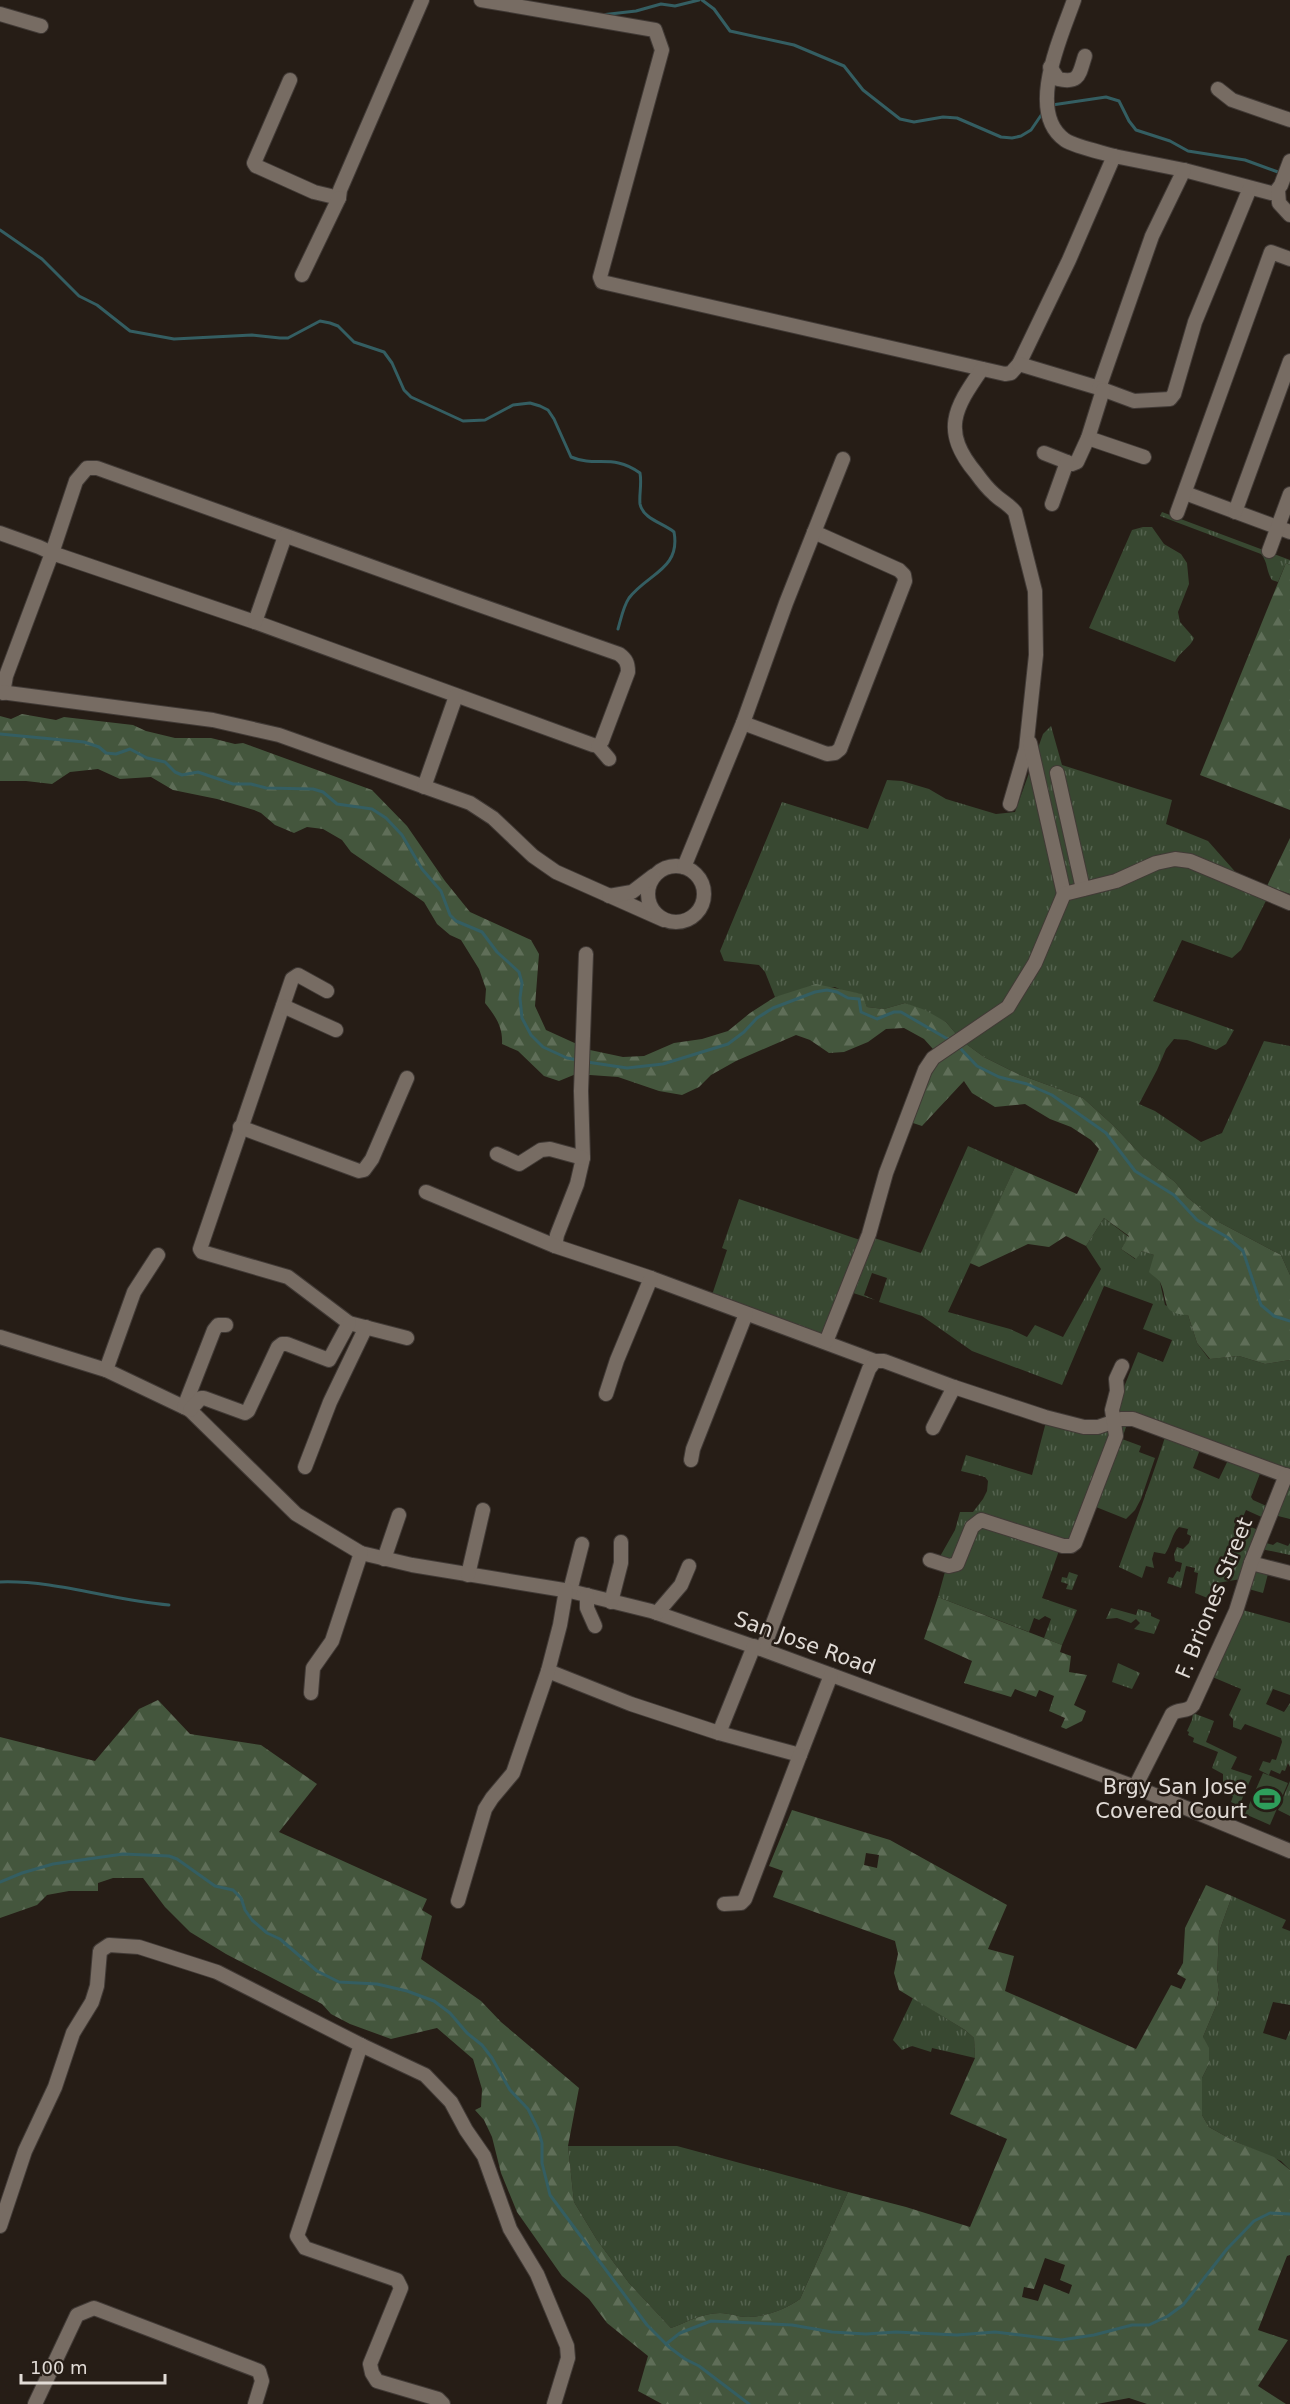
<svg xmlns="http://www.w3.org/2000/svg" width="1290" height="2404" font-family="'DejaVu Sans',sans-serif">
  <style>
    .grass { fill: url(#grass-tufts) }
    .forest { fill: url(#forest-firs); fill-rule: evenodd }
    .garden { fill: #384831 }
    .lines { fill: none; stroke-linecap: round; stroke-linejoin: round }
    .stream { stroke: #345e62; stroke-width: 3 }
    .minor-casing { stroke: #413a36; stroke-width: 16 }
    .minor { stroke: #776c63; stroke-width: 14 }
    .labels { text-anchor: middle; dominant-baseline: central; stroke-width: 5; stroke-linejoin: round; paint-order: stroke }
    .street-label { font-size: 21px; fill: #e1dbd6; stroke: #261d16 }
    .poi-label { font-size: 21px; fill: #e1dbd6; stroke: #261d16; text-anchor: end }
  </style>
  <defs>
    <pattern id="grass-tufts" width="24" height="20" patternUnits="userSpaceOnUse" patternTransform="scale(1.5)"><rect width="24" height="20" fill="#384831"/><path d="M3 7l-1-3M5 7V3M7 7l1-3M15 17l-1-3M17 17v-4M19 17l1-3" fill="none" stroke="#54624e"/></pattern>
    <pattern id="forest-firs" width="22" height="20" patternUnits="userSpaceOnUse" patternTransform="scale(1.5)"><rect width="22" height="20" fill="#44563d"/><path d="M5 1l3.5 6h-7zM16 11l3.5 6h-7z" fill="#5f6e58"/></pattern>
  </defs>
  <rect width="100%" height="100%" fill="#261d16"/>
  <g class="grass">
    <path d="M1162,512L1290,560V565L1286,563L1278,582L1272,580C1266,571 1268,562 1261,554L1160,516Z"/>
    <path d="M1143,527H1152L1164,544L1181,554L1187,563L1189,584L1178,612L1180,622L1194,638C1190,648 1180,651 1175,662L1089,628L1132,530Z"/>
    <path d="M1051,726L1062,765L1172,800L1166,824L1208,841L1239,876L1272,889L1241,950L1232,958L1182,940L1153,1001L1234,1030L1226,1044L1216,1050L1187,1040L1174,1039L1166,1049L1157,1070L1139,1104L1155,1111L1201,1142L1222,1133L1264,1041L1290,1046V1275L1281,1255L1215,1220L1187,1197L1175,1182L1143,1157L1115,1127L1083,1098L1018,1074L984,1057L962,1041L946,1022L905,1003L884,1009L867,1007L861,994L843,991L835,987L775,997L765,972L759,965L724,961L720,951L782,802L868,829L887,780L902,781L929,789L946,799L996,814L1015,812L1043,734Z"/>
    <path d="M968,1146L1015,1167L948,1312L1010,1329L1027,1337L1035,1325L1063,1337L1101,1269L1086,1246L1104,1218L1129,1237L1121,1249L1135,1259L1142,1251L1154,1255L1165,1305L1188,1315L1197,1343L1209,1359L1239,1356L1265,1364L1290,1360V1474L1114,1412L1138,1352L1163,1362L1172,1340L1143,1329L1153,1304L1104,1286L1062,1385L972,1351L922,1316L879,1302L887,1278L872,1273L864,1295L875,1300L850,1292L871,1237L921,1253Z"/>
    <path d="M739,1199L863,1241L823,1335L712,1295L727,1250L722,1248Z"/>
    <path d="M1128,1421L1122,1439L1141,1446L1139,1452L1155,1458L1141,1499L1135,1510L1126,1519L1091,1505L1118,1426Z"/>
    <path d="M1046,1422L1112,1430L1073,1542L984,1518L959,1558L938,1560L955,1530L960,1512H973L983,1499L987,1491L988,1481L985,1477L961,1471L966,1455L1032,1475Z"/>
    <path d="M1166,1434L1201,1447L1193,1468L1219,1479L1229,1458L1261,1471L1251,1497L1253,1500L1271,1508L1266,1519L1246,1510L1240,1524L1236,1523L1234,1528L1240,1531L1243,1524L1261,1531L1241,1579L1217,1583L1210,1592V1599L1195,1593L1198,1573L1194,1572L1195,1568L1186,1566L1181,1588L1167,1583L1169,1577L1173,1578L1177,1571L1180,1572L1182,1563L1175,1561L1174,1554L1177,1547L1183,1549L1189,1543L1191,1536L1187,1534L1188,1529L1179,1527C1172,1533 1171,1546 1165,1554L1154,1552L1152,1559L1154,1568L1146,1566L1142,1578L1119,1567C1135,1523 1152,1479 1166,1434Z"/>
    <path d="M1290,1480V1519L1274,1515Z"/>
    <path d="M979,1526L1060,1548L1042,1598L1077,1610L1062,1645L1044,1638L1051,1619L1045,1616L1039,1620L1034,1618L1029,1632L938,1597L946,1568Z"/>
    <path d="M1263,1542L1273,1545L1277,1542L1288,1546L1290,1543V1555L1261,1549Z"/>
    <path d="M1251,1568L1269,1570L1263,1593L1245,1588Z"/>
    <path d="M1069,1572L1078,1575L1072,1590L1066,1589L1068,1584L1061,1582L1062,1577L1067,1578Z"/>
    <path d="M1111,1608L1136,1615L1138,1609L1151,1613V1616L1160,1620L1154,1634L1134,1629L1140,1623L1136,1619L1131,1623L1117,1618L1106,1619Z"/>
    <path d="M1239,1609L1290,1623V1695L1273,1689L1266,1704L1284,1712L1290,1703V1767L1288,1763L1285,1771L1282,1770L1280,1774L1271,1770L1269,1775L1259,1770L1263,1761L1270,1763L1272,1759L1276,1760L1282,1742L1281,1738L1245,1724L1241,1730L1233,1727V1719L1229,1715L1241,1689L1210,1676Z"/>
    <path d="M1118,1663L1140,1673L1132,1689L1112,1682Z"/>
    <path d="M1193,1713L1214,1721L1206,1742L1237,1757L1231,1769L1252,1776L1239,1806L1231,1802L1233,1796L1223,1792V1774L1212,1768L1218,1752L1193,1742L1194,1738L1188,1735L1189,1732L1187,1731L1192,1720Z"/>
    <path d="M1290,1781V1816L1278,1810Z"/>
    <path d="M1232,1896L1286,1920L1282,1928L1290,1931V2005L1273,2002L1263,2033L1286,2040L1290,2030V2170L1281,2161L1234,2141L1209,2127L1202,2115V2078L1209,2064L1203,2037L1216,2006L1219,1991L1217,1978L1219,1932Z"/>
    <path d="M913,1998L965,2030L974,2038L975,2058L932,2048L931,2052L912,2046L902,2050L893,2040Z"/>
    <path d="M568,2146H677L848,2192L800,2299C786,2309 766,2317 748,2317C738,2317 729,2313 720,2313C703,2313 687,2322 671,2328L629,2283L597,2240L574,2202Z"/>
  </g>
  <g class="forest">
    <path d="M1286,563L1290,565V810L1200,775Z"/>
    <path d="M22,714L56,720L64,717L133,725L146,731L175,738H211L235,744L243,743L372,790L407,826L445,881L470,912L531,940L539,954L535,1006L546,1030L590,1050L623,1057L644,1056L674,1043L702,1039L728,1031L750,1013L775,997L816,984L862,994L867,1007L884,1009L905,1003L925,1010L946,1022L962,1041L984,1057L1018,1074L1083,1098L1115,1127L1143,1157L1175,1182L1187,1197L1215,1220L1281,1255L1290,1275V1360L1265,1364L1239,1356L1210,1359L1197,1343L1188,1315C1160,1314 1169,1301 1160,1282C1158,1279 1152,1275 1149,1272L1154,1255L1142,1251L1136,1259L1121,1249L1129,1236L1104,1218L1086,1246L1066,1236L1049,1247L1028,1244L979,1267L970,1263L1015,1167L1077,1194L1099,1149L1091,1140L1071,1127L1050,1119L1025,1104L995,1107L972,1093L964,1081L922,1126L910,1122L928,1073L941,1058L924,1039L904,1028L886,1029L868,1042L844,1052L829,1053L810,1040L796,1035L736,1061L711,1075L699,1087L682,1095L659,1091L618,1077L576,1074L559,1081L544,1076L518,1051L502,1044C503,1026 495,1016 485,1003L486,989L479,969L461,940L450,935L437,924L424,902L351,852L342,840L323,829L307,827L294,833L275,825L261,813L254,810L217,799L173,790L151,777L120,779L98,769L70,772L52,784L26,781H0V716L11,719Z"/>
    <path d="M1290,838V894L1267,886Z"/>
    <path d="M938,1597L1062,1645L1060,1652L1071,1656L1069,1672L1087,1675L1074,1705L1086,1711L1082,1721L1066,1729L1061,1727L1065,1718L1049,1711L1054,1696L1039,1690L1036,1697L1015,1689L1011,1697L964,1683L972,1661L924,1639Z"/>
    <path d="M158,1700L190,1734L261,1745L317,1784L279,1832L427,1899L422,1910L432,1916L421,1959L481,2001L501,2022L579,2088L568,2146L574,2202L597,2240L629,2283L671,2328C687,2322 703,2313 720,2313C729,2313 738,2317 748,2317C765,2317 786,2309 800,2299L848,2192L906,2207L970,2227L1007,2139L950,2114L975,2058L974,2038L965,2030L899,1990L894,1973L898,1954L895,1941L773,1897L783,1871L769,1866L792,1810L890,1840L1007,1905L988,1949L1014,1956L1005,1991L1136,2049L1171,1985L1181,1989L1186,1979L1177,1974L1183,1963L1185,1928L1206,1885L1232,1896L1219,1932L1217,1978L1219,1990L1216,2006L1203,2037L1209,2048V2064L1202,2078V2115L1209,2127L1234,2141L1274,2157L1290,2170V2255L1287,2256L1258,2330L1288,2340L1258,2386L1286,2404H1147L1129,2398L1097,2404H662L638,2391L648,2356L607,2323L589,2299L562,2276L517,2212L501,2173L492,2137L484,2120L475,2110L481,2107L482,2089L473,2059L437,2028L391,2039L350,2024L331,2014L322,2004L226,1954L190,1932L165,1907L143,1878H113L98,1883V1891H69L47,1895L37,1905L0,1918V1737L95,1761L139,1709ZM866,1853L879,1855L877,1868L864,1865ZM1045,2258L1065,2265L1060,2280L1072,2285L1069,2294L1044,2284L1038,2301L1022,2297L1024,2287L1034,2289Z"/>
  </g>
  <path class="garden" d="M1263,1773L1288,1783L1270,1825L1245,1814Z"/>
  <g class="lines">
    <g class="stream">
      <path d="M702,0L714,9L730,31L794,45L844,66L863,90L900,119L914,122L943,117L957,118L1001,137L1012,138L1021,136L1031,130L1044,111"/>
      <path d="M601,15L636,11L661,4L675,6L699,0"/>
      <path d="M1052,105L1106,97L1119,101L1129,121L1136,130L1170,141L1188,151L1245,160L1278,172"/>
      <path d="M0,230L42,259L79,296L97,305L130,331L174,339L252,335L280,338H288L320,321L330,323L338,326L354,342L384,352L392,363L404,390L411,397L463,421L485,420L513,405L530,403L540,406L548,410L554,419L571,457C597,468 612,453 640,473C642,484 639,494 640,504C643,519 663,523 674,532C681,569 647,574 629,598C623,607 621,619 618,629"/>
      <path d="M0,734L84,742L99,747L106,753L116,754L130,749L147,758L165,762L175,772L182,775L198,772L233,784H251L266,788L313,789L323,792L337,804L372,809L386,818L402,835L422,869L441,891L450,915L456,921L482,932L497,952L519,972L522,983L520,998L522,1018L531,1035L543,1047L567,1058L578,1060"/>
      <path d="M959,1047L977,1066L999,1077L1027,1084L1052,1095L1106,1133L1135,1171L1174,1195L1197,1220L1227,1237L1243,1251L1261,1305L1274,1316L1290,1321"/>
      <path d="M587,1062L627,1068L663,1064L728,1044L744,1032L757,1018L773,1008L815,992L827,990L837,992L848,998L859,999L861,1012L877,1019L894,1012H901L951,1041"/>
      <path d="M0,1582C57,1580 113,1601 169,1605"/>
      <path d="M0,1882L22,1873L53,1864L123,1854L169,1856L177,1859L215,1886L233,1890L241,1898L245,1910L252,1920L267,1933L280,1939L317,1971L339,1982L377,1984L407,1991L434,2001L450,2013L467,2033L482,2045L492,2058L510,2090L528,2109L538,2129L542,2143V2163L550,2195L647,2325L669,2347L685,2359L699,2366L749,2404"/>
      <path d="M666,2344L680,2333L711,2321L792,2325L832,2332L866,2334L896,2332L957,2335L995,2332L1061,2340L1094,2335L1132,2325H1149L1168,2316L1183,2305L1227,2249L1254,2221L1270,2213L1290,2214"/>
    </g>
    <defs>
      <g id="minor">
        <path d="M481,0L655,30L662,50L600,277L602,282L1005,374L1011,373L1019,364L1069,260L1114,156L1184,170L1271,193H1275L1281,185L1290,161"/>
        <path d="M1074,0C1062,35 1025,112 1065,140C1076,147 1101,152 1114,156"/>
        <path d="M0,14L41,26"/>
        <path d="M1050,67L1058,79C1080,84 1079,74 1085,56"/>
        <path d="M290,80L254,163L256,166L314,192L339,198L340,190L422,0"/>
        <path d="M1218,89L1232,100L1290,120"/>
        <path d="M1278,190L1279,203L1290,215"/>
        <path d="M302,275L339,198"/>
        <path d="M1019,364L1099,388L1152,236L1184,170"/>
        <path d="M982,369C954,409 941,431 976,473C981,480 987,488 994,494C1001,501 1009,504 1015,512L1035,591L1036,655L1026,749L1010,804"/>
        <path d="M1099,388L1134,401L1170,399L1174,394L1195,322L1250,188"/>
        <path d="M1088,438L1144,457"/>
        <path d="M1044,453L1072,464L1077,462L1088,438L1103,390"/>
        <path d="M1185,493L1290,532"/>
        <path d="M1052,504L1067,462"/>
        <path d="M1235,512L1290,361"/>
        <path d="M1177,513L1271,252L1290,259"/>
        <path d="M0,533L39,547L52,553L255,622L593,745L598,746L602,741L628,672C628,663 626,659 619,654L462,599L97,468H87L76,481L52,553L6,676L3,693"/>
        <path d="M1269,551L1290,494"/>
        <path d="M255,622L285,536"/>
        <path d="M0,692L213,720L279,735L470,803L493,818L533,856L556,872L664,920"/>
        <path d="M743,723L827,754L835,753L840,749L905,581L904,575L899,570L814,532"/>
        <path d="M1030,743L1064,894"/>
        <path d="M598,746L609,759"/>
        <path d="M1057,773L1083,889"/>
        <path d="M424,787L456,696"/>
        <circle cx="676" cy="894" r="28"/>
        <path d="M684,867L743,723L786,603L843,459"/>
        <path d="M609,896L632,892L653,876"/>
        <path d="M586,954L581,1091L583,1158L577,1184L557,1235L555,1246L651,1278L875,1361H884L954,1387L1045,1417L1084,1427H1098L1121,1419H1133L1290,1477"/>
        <path d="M327,991L298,975L292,979L200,1249L202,1252L288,1277L349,1323L407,1338"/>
        <path d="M283,1006L336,1030"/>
        <path d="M240,1127L359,1171L364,1170L372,1159L407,1078"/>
        <path d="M497,1154L519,1164L541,1150L550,1149L583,1158"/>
        <path d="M426,1192L555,1246"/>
        <path d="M0,1337L106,1370L190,1410L296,1514L361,1553L412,1565L570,1591L651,1611L761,1649L1135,1787L1290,1851"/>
        <path d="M826,1342L869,1234L886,1173L925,1070L933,1058L1008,1007L1035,963L1064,894L1116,881L1156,863L1175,859L1190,861L1290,903"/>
        <path d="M106,1370L134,1292L158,1255"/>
        <path d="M606,1394L617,1360L651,1278"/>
        <path d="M184,1407L214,1330L218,1325H226"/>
        <path d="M190,1410L201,1398H204L245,1413L248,1411L278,1347L282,1344H287L329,1360L349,1323"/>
        <path d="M933,1428L954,1387"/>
        <path d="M691,1460L693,1449L746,1314"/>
        <path d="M305,1467L330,1402L366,1327"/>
        <path d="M384,1559L399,1515"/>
        <path d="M930,1560L949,1566L957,1564L972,1527L981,1520L1063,1546H1071L1075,1543L1116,1436L1112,1410L1117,1391L1116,1379L1122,1366"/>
        <path d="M1251,1563L1290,1573"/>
        <path d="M468,1575L483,1510"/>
        <path d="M570,1591L582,1544"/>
        <path d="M587,1595V1608L595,1626"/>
        <path d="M611,1602L621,1563V1542"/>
        <path d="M657,1613L681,1585L689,1566"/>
        <path d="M761,1649L767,1639L869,1369L875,1361"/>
        <path d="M548,1671L631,1704L719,1733L800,1755L831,1675"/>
        <path d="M311,1693L313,1668L332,1641L361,1553"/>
        <path d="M719,1733L754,1646"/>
        <path d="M1135,1787L1172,1714C1179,1708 1187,1713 1193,1705L1236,1611L1251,1563L1286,1475"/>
        <path d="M458,1901L485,1809L492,1798L513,1773L548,1671L560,1625L566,1590"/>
        <path d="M724,1904L741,1903L745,1899L800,1755"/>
        <path d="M361,2045L297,2236L305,2248L397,2280L401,2288L370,2364L372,2373L377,2381L438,2399L443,2404"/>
        <path d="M0,2226L25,2151L55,2087L73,2033L92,2002L97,1986L100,1951L109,1945L139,1947L217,1972L361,2045L425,2075L451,2102L466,2130L484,2156L510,2229L537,2274L567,2346L568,2358L554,2404"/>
        <path d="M35,2404L77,2315L94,2308L259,2371L262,2381L255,2404"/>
      </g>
    </defs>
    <use href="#minor" class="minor-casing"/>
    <use href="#minor" class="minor"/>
  </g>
  <defs>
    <symbol id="stadium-bare" viewBox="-9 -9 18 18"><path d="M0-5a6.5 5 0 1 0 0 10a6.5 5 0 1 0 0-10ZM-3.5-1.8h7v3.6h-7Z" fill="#2e9e5b" stroke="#261d16" stroke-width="2.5" paint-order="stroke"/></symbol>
  </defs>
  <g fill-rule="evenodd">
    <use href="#stadium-bare" x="1248" y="1780" width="38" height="38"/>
  </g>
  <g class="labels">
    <g class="street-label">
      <text transform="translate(1214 1598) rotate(-68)">F. Briones Street</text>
      <text transform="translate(805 1643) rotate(20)">San Jose Road</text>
    </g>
    <g class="poi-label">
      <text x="1247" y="1787">Brgy San Jose<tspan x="1247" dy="24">Covered Court</tspan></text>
    </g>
  </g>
  <path d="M21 2374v9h144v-9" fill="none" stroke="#e1dbd6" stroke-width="3"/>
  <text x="30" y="2374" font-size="18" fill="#e1dbd6" stroke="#261d16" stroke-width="4.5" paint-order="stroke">100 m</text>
</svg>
